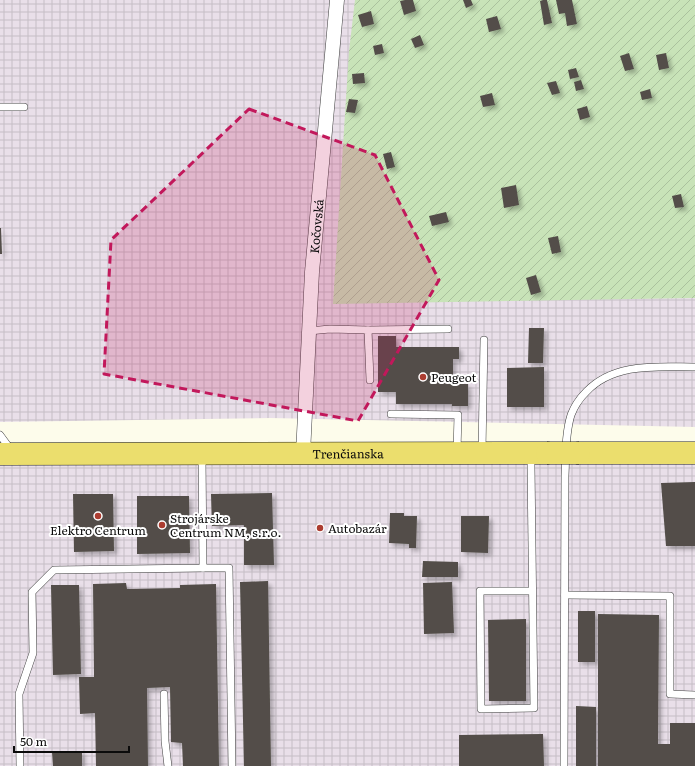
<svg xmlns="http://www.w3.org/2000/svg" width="695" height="766" font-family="Literata,serif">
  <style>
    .industrial { fill: url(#industrial-grid) }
    .garden { fill: url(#garden-furrows) }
    .building { fill: #524e48; filter: url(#shadow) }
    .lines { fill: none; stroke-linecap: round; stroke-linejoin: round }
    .lane-casing { stroke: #3e3e3e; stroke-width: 8 }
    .street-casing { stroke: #3e3e3e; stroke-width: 15 }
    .primary-casing { stroke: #1c1c1c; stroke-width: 23 }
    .lane { stroke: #fff; stroke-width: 7 }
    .street { stroke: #fff; stroke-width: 14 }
    .primary { stroke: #ebde6d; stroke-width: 22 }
    .primary-bridge-casing { stroke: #1c1c1c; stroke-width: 23; stroke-linecap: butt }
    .primary-bridge { stroke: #ebde6d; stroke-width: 22 }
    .marked { fill: #c2185b; fill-opacity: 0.2; stroke: #c2185b; stroke-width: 3; stroke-dasharray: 8 5; stroke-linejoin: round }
    .poi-dot { fill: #ac3d31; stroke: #fff; stroke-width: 1.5 }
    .labels { text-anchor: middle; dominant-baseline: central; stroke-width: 4; stroke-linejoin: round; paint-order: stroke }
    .street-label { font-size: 12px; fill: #0b0b0b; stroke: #fff }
    .poi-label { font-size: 12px; fill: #0b0b0b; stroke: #fff; text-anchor: start }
  </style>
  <defs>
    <pattern id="industrial-grid" width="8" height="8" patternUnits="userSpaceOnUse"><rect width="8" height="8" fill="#e9dfe9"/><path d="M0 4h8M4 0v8" fill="none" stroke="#c6bec6"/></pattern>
    <pattern id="garden-furrows" width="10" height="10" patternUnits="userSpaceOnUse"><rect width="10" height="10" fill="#c8e3b8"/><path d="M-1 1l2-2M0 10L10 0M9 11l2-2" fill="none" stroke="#aac19d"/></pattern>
    <filter id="shadow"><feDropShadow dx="3.5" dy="3.5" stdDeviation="2" flood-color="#0004"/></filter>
  </defs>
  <rect width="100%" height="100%" fill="#fdfceb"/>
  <g class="industrial">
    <path d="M0,0H695V427L271,418L0,422Z"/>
    <path d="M695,452V766H0V456Z"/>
  </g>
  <path class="garden" d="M355,0H695V298L333,304L349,51Z"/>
  <g class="building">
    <path d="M405,0H413L416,11L404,15L400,1Z"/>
    <path d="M463,0H471L473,5L466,8Z"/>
    <path d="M543,0H547L552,23L544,25L540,1Z"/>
    <path d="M556,0H572L577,24L567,26L565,13L559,14Z"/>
    <path d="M371,11L374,24L362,27L358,15Z"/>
    <path d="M497,16L501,29L489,32L486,19Z"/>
    <path d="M420,35L424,45L415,48L411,39Z"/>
    <path d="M382,44L384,53L375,55L373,46Z"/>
    <path d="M629,53L634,69L625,71L620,56Z"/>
    <path d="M666,53L669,68L659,70L656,55Z"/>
    <path d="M576,68L579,77L570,79L568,70Z"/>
    <path d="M364,73L365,83L353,84L352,74Z"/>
    <path d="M581,80L584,89L576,91L574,82Z"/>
    <path d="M556,81L560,93L552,95L547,83Z"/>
    <path d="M650,89L652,98L642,100L640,92Z"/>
    <path d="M492,93L495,105L483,107L480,96Z"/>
    <path d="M349,99L358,100L355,113L346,112Z"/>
    <path d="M587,106L590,117L580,120L577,109Z"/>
    <path d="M391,152L395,167L387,169L383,154Z"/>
    <path d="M516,185L519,205L504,208L501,188Z"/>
    <path d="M681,194L684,207L675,208L672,196Z"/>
    <path d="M446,212L449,222L432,226L429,216Z"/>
    <path d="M0,228H1L2,254H0Z"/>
    <path d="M558,236L561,252L552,254L548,238Z"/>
    <path d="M536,275L541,292L531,295L526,278Z"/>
    <path d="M529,328H544L543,363H528Z"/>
    <path d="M378,336H396V347H459V359H453V384H468V406H452V404H396V392H378Z"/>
    <path d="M544,367V407H507V368Z"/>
    <path d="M695,482V546H666L661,483Z"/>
    <path d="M272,493L274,565H244V525L212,526L211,494Z"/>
    <path d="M73,494H113L114,551L74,552Z"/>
    <path d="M137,496H189L190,553L137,554Z"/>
    <path d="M390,513H404V516H417L416,548H409V544L389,543Z"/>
    <path d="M461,516H489L488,553L461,552Z"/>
    <path d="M423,561L458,562V577H422Z"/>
    <path d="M268,581L271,766H244L240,582Z"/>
    <path d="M452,582L454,633L424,634L423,583Z"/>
    <path d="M126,583L127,589L180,588V585L216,584L219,766H183L182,743L171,742L170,687L147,688L148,766H96L95,713L80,714L79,677H94L93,584Z"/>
    <path d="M51,585H79L81,674L53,675Z"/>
    <rect x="578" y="611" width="17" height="51"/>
    <path d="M598,614L659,615L658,744H670V723H695V766H598Z"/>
    <path d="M526,619V701H489L488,620Z"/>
    <path d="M576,706L596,707V766H576Z"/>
    <path d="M543,734L544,766H459V735Z"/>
    <path d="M82,751V766H53L52,752Z"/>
  </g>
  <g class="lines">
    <defs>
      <g id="lane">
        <path d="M0,107H24"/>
        <path d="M368,330L448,329"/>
        <path d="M309,331L330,329L368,330L370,380"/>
        <path d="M391,414L458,415L457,451"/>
        <path d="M0,435L11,450"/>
        <path d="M482,451L484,340"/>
        <path d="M531,455V466L534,708L481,709L480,591H532"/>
        <path d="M203,568H229L232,766"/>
        <path d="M565,595L670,596V694L695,695"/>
        <path d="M164,694L165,741L168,766"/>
        <path d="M20,766L19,694L33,653L32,592L54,570L203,568L202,456"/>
        <path d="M564,766L565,476C566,456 565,434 571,415C574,407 580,398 586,392C614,362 658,367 695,367"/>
      </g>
      <g id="street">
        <path id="s1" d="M303,454L312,272L337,0"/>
      </g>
      <g id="primary">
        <path d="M579,453H695"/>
        <path id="s2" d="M0,454L547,453"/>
      </g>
    </defs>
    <use href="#lane" class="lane-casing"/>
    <use href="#street" class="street-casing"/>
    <use href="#primary" class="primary-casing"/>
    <use href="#lane" class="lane"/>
    <use href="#street" class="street"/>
    <use href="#primary" class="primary"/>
    <defs>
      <path id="primary-bridge" d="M547,453H579"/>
    </defs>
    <use href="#primary-bridge" class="primary-bridge-casing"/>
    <use href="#primary-bridge" class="primary-bridge"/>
  </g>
  <path class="marked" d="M249,109L375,155L439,280L358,421L104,374L111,240Z"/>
  <g class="poi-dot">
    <circle cx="423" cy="377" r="4"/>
    <circle cx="98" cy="516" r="4"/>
    <circle cx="162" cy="525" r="4"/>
    <circle cx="320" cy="528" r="4"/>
  </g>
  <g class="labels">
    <g class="street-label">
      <text stroke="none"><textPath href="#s1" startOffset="228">Kočovská</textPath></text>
      <text stroke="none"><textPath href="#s2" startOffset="348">Trenčianska</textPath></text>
    </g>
    <g class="poi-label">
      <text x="431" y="377">Peugeot</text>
      <text x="170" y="518">Strojárske<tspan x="170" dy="14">Centrum NM, s.r.o.</tspan></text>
      <text x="328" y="528">Autobazár</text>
      <text x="98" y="530" text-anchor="middle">Elektro Centrum</text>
    </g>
  </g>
  <path d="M14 746v6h115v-6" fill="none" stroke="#0b0b0b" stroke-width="2"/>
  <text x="20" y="746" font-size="12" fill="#0b0b0b" stroke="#ffffff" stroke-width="3" paint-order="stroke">50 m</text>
</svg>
